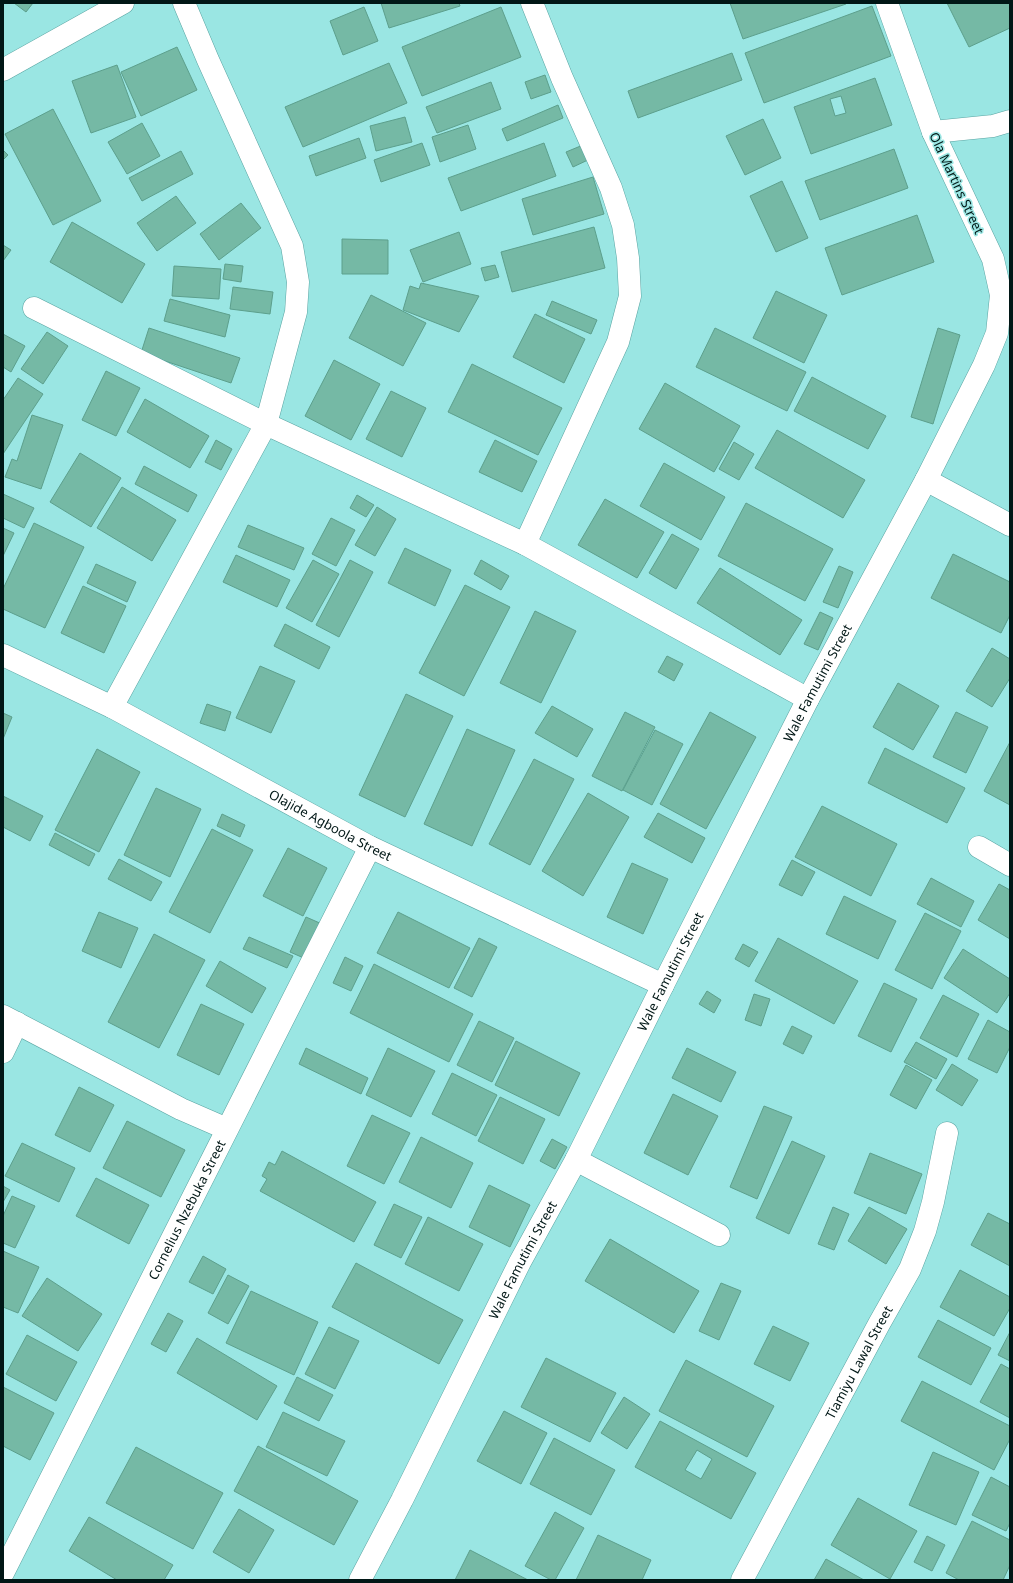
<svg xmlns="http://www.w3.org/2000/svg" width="1013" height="1583" font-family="'Noto Sans',sans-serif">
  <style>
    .building { fill: #75b9a5; stroke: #5c9f8c; fill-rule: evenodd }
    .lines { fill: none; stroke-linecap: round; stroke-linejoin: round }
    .street-casing { stroke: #59a4a2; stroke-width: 23 }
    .street { stroke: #fff; stroke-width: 22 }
    .labels { text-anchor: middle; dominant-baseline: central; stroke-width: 3; stroke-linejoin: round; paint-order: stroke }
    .street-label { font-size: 13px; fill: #011716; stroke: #9ae6e3 }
  </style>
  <rect width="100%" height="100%" fill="#9ae6e3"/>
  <g class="building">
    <path d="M14,3H33L26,12Z"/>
    <path d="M381,3H459L460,6L389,28Z"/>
    <path d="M730,3H845L846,4L743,39Z"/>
    <path d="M947,3H1010V28L969,47Z"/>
    <path d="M872,6L891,56L764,103L745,53Z"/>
    <path d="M364,7L378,41L343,55L330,21Z"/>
    <path d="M501,7L521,57L422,96L402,47Z"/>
    <path d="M177,47L197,90L141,116L121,72Z"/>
    <path d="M732,53L742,80L638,118L628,91Z"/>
    <path d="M389,63L407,103L303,147L285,107Z"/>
    <path d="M117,65L136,117L91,133L72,81Z"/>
    <path d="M545,75L551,92L531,99L525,82Z"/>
    <path d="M875,78L892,125L811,154L794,107ZM841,96L846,113L835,116L830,99Z"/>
    <path d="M491,82L501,109L437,133L426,107Z"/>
    <path d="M558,105L563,118L507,141L502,129Z"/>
    <path d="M53,109L101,201L53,225L5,134Z"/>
    <path d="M405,117L412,142L376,151L370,126Z"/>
    <path d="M763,119L781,158L745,175L726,136Z"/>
    <path d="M142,123L160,156L127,174L108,142Z"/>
    <path d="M468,125L476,149L440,162L432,137Z"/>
    <path d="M359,138L366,158L316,176L309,156Z"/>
    <path d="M422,143L430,165L381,182L374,160Z"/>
    <path d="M544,143L556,176L461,211L448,178Z"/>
    <path d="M583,145L590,159L573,167L566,152Z"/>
    <path d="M894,149L908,188L820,220L805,181Z"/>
    <path d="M3,150L8,155L3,160Z"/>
    <path d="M181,151L193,174L142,201L129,178Z"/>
    <path d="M593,177L604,214L533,235L522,199Z"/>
    <path d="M782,181L808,238L776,252L750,196Z"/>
    <path d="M176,196L196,223L157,251L137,223Z"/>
    <path d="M241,203L261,228L219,260L200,234Z"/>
    <path d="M917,215L934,262L842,295L825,248Z"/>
    <path d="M72,222L145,264L122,303L50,262Z"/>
    <path d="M594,227L605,268L512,292L501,252Z"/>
    <path d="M459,232L471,264L423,282L410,250Z"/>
    <path d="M342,239L388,240V274H342Z"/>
    <path d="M3,245L11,250L3,261Z"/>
    <path d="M225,264L243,266L241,282L223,279Z"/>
    <path d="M495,265L499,277L485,281L481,268Z"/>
    <path d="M174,266L221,269L219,299L172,296Z"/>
    <path d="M421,283L479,296L459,332L403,310L410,286L419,289Z"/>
    <path d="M233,287L273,292L270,314L230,309Z"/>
    <path d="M776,291L827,315L804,363L753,338Z"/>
    <path d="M371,295L426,323L403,366L349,338Z"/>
    <path d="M170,299L230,315L225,337L164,321Z"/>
    <path d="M552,301L597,320L591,334L546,315Z"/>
    <path d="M535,314L585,339L564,383L513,357Z"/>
    <path d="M149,328L240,358L231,383L141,353Z"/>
    <path d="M715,328L806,372L787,411L696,367Z"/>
    <path d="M938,328L960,335L933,424L911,417Z"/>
    <path d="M47,332L68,346L43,384L21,369Z"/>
    <path d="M3,334L25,346L11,372L3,367Z"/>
    <path d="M334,360L380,384L351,440L305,416Z"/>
    <path d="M472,364L562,408L538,455L448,412Z"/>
    <path d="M106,371L140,388L116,436L82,420Z"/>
    <path d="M812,377L886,416L868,449L794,411Z"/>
    <path d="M18,378L43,394L3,454V400Z"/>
    <path d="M665,383L740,426L714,472L639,429Z"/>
    <path d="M391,391L426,408L402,457L366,439Z"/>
    <path d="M145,399L209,436L190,468L127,432Z"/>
    <path d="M32,415L63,425L41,489L5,477L12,459L17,461Z"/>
    <path d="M777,430L865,480L843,518L755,468Z"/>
    <path d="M216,440L232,449L221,470L205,462Z"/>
    <path d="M495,440L537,461L522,492L479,472Z"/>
    <path d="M734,442L754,454L739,480L719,469Z"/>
    <path d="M80,453L121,478L91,527L50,502Z"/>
    <path d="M664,463L725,497L701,540L640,506Z"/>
    <path d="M144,466L197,495L188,512L135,484Z"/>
    <path d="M122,487L176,520L152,561L97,528Z"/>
    <path d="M3,494L34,508L24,528L3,518Z"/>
    <path d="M357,495L374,505L366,517L350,508Z"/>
    <path d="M605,499L664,532L637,578L578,545Z"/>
    <path d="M746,503L833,549L805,601L718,556Z"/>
    <path d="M377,507L396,519L375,556L355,545Z"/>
    <path d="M331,518L355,530L336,566L312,554Z"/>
    <path d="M34,523L84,547L45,628L3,609V589Z"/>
    <path d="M248,525L304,548L294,570L238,547Z"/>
    <path d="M3,528L14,533L3,556Z"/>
    <path d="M672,534L699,549L676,589L649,573Z"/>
    <path d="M405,548L451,570L435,606L388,583Z"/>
    <path d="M953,554L1010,582V615L1001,633L931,598Z"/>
    <path d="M236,555L290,580L277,607L223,582Z"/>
    <path d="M313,560L339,574L312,622L286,608Z"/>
    <path d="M350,560L373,572L339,637L316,625Z"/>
    <path d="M481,560L509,576L501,590L474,574Z"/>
    <path d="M96,564L136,582L127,602L87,583Z"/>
    <path d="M839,566L853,572L838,608L823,602Z"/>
    <path d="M720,568L802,620L780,655L697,603Z"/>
    <path d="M465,585L510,607L464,696L419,673Z"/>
    <path d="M83,586L126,606L104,653L61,633Z"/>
    <path d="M535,611L576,631L541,703L500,683Z"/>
    <path d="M820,612L833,618L818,650L804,644Z"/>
    <path d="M285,624L330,647L319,669L274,646Z"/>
    <path d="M992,648L1010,659V678L992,707L966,691Z"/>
    <path d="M667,656L683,664L674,681L658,672Z"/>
    <path d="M260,666L295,681L271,733L236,718Z"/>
    <path d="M898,683L939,706L913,750L873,727Z"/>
    <path d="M406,694L453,716L405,817L359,795Z"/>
    <path d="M207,704L231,712L225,731L200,723Z"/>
    <path d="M552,706L593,729L577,757L535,733Z"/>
    <path d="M625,712L655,727L622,791L592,776Z"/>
    <path d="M710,712L756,737L706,829L660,804Z"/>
    <path d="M956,712L988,727L966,773L933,757Z"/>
    <path d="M3,713L12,717L3,739Z"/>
    <path d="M467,729L515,750L472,846L424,824Z"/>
    <path d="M655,730L683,744L652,805L623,790Z"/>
    <path d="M1010,742V805L984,791Z"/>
    <path d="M885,748L965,788L947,823L868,783Z"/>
    <path d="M97,749L140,772L99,852L55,830Z"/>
    <path d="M534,759L574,779L530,865L489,844Z"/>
    <path d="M156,788L201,809L170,877L124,855Z"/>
    <path d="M588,793L629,817L583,896L542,871Z"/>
    <path d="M3,796L43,816L30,841L3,827Z"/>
    <path d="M822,806L897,844L871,896L795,857Z"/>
    <path d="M658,813L705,838L692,863L644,837Z"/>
    <path d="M222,814L245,825L240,837L217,826Z"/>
    <path d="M212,829L253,850L210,933L169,912Z"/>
    <path d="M55,833L95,854L89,866L49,845Z"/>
    <path d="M288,848L327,868L303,916L263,896Z"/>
    <path d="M119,859L162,882L151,901L108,879Z"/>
    <path d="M792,860L815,872L802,896L779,885Z"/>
    <path d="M632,863L668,879L643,934L607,917Z"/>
    <path d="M931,878L974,901L961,927L917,904Z"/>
    <path d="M999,884L1010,890V939L978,920Z"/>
    <path d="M844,896L896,921L878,959L826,934Z"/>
    <path d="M99,912L138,928L121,968L82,951Z"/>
    <path d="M398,912L470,948L449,988L377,953Z"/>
    <path d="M925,913L961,931L932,989L895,970Z"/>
    <path d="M306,917L322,924L306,959L290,952Z"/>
    <path d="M154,934L205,960L159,1048L108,1022Z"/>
    <path d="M249,937L293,956L287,968L243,949Z"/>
    <path d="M479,938L497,947L472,997L454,988Z"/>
    <path d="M778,938L858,981L834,1024L755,981Z"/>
    <path d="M743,944L758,952L749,967L735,959Z"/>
    <path d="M963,949L1010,979V993L997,1013L944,978Z"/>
    <path d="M345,957L363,966L351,991L333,983Z"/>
    <path d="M220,961L266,988L252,1013L206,986Z"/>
    <path d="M374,964L473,1014L449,1062L350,1013Z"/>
    <path d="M884,983L917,999L891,1052L858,1036Z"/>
    <path d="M707,991L721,1000L714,1013L699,1004Z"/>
    <path d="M754,994L770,999L761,1026L745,1020Z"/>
    <path d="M943,995L979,1014L957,1057L920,1038Z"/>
    <path d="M201,1004L244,1024L219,1075L177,1055Z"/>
    <path d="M988,1020L1010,1032V1047L997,1073L968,1059Z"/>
    <path d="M479,1021L514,1038L492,1082L457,1065Z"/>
    <path d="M792,1026L812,1036L803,1054L783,1044Z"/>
    <path d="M516,1041L580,1073L559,1116L495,1085Z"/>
    <path d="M916,1042L947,1059L936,1079L904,1062Z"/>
    <path d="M306,1048L368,1078L361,1094L299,1064Z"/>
    <path d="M388,1048L435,1071L411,1117L366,1095Z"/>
    <path d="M687,1048L736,1072L721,1102L672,1078Z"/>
    <path d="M952,1064L978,1080L962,1106L936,1090Z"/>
    <path d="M906,1065L932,1080L916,1109L890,1095Z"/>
    <path d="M452,1073L497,1095L476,1136L432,1114Z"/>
    <path d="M79,1087L114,1105L90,1152L55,1135Z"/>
    <path d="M673,1094L718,1116L688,1175L644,1153Z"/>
    <path d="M500,1097L545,1119L523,1164L478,1141Z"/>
    <path d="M764,1106L792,1117L757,1199L730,1187Z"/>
    <path d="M372,1115L410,1133L384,1184L347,1166Z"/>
    <path d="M127,1121L185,1150L161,1197L103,1168Z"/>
    <path d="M421,1137L473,1163L451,1208L399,1182Z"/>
    <path d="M552,1139L567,1147L555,1169L540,1161Z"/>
    <path d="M792,1141L825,1156L789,1234L756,1218Z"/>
    <path d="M22,1143L75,1168L59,1202L5,1176Z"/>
    <path d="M282,1151L376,1202L354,1242L260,1191L267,1179L262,1176L269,1162L275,1165Z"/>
    <path d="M870,1153L922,1174L906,1214L854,1193Z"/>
    <path d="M96,1178L149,1205L129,1244L76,1216Z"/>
    <path d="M489,1185L530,1205L510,1247L469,1227Z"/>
    <path d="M3,1186L10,1190L3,1202Z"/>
    <path d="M12,1196L35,1206L15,1248L3,1243V1216Z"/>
    <path d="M394,1204L422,1217L401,1258L374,1245Z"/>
    <path d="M833,1207L849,1214L834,1250L818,1244Z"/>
    <path d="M869,1207L907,1229L886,1264L848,1241Z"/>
    <path d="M988,1213L1010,1224V1266L971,1245Z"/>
    <path d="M428,1217L483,1244L459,1291L405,1264Z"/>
    <path d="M610,1239L699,1291L674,1333L585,1281Z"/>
    <path d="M3,1251L39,1267L18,1313L3,1307Z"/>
    <path d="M203,1256L226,1269L213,1294L189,1282Z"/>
    <path d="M356,1263L463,1320L439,1364L332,1307Z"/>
    <path d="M960,1270L1010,1297V1308L994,1336L940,1307Z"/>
    <path d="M228,1275L249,1286L228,1324L208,1313Z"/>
    <path d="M47,1278L102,1314L78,1351L22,1316Z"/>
    <path d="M721,1283L741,1291L719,1340L699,1331Z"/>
    <path d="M251,1291L318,1322L294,1375L226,1343Z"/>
    <path d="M168,1313L183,1321L166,1352L151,1344Z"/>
    <path d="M938,1320L991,1348L971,1385L918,1357Z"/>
    <path d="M773,1326L809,1343L790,1381L754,1364Z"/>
    <path d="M329,1327L359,1341L335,1389L305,1374Z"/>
    <path d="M1010,1332V1361L998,1355Z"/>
    <path d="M27,1335L77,1362L56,1401L6,1374Z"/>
    <path d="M197,1338L277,1386L257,1420L177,1373Z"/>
    <path d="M546,1358L616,1393L590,1442L521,1407Z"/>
    <path d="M686,1360L774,1406L747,1457L659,1411Z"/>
    <path d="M1001,1364L1010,1369V1418L980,1402Z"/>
    <path d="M297,1377L333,1395L319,1421L284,1403Z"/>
    <path d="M922,1381L1010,1426V1439L994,1470L901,1421Z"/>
    <path d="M3,1387L54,1413L30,1460L3,1446Z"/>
    <path d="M624,1397L650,1414L627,1449L601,1433Z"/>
    <path d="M504,1411L547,1433L521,1484L477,1461Z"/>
    <path d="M283,1412L345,1441L327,1476L266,1447Z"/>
    <path d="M660,1421L756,1473L731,1519L635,1467ZM697,1450L712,1459L701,1479L685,1470Z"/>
    <path d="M554,1438L615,1470L591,1515L530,1484Z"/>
    <path d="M258,1446L358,1501L334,1545L234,1491Z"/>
    <path d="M136,1447L223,1493L193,1549L106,1503Z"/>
    <path d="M933,1452L979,1472L956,1525L909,1505Z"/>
    <path d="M991,1477L1010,1487V1523L1006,1531L972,1515Z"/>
    <path d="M858,1498L917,1531L890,1579L831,1545Z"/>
    <path d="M239,1509L274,1530L249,1573L213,1552Z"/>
    <path d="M555,1512L584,1528L555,1580H551L525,1566Z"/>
    <path d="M89,1517L173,1565L164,1580H117L69,1551Z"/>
    <path d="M972,1521L1010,1540V1565L1003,1580H959L946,1573Z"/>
    <path d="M598,1535L651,1560L642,1580H576Z"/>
    <path d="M927,1536L945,1545L932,1571L914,1562Z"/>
    <path d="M470,1550L528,1580H455Z"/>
    <path d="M826,1559L864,1580H814Z"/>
  </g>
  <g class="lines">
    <defs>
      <g id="street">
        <path d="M3,70L123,3"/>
        <path d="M933,132L993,126L1010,121"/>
        <path d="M34,308L266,424L525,544L808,699"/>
        <path d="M926,480L1010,525"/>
        <path d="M525,544L618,342L630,296L628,258L623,225L611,188L562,78L532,3"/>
        <path id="s1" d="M3,655L112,707L370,847L663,985"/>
        <path d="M112,707L266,424L296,312L298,282L292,246L208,60L184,3"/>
        <path d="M979,847L1010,865"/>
        <path d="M3,1016L181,1109L227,1129"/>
        <path d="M3,1052L17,1023"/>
        <path d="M576,1160L719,1235"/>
        <path id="s2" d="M3,1573L370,847"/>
        <path id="s3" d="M360,1580L402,1500L520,1262L576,1160L663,985L808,699L926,480L984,365L997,333L1001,295L993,259L933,132L887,3"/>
        <path id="s4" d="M742,1580L879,1324L910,1269L925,1231L933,1202L947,1133"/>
      </g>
    </defs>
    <use href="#street" class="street-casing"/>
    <use href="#street" class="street"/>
  </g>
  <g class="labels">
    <g class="street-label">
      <text transform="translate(957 183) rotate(65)">Ola Martins Street</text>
      <text stroke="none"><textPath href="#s3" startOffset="1007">Wale Famutimi Street</textPath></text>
      <text stroke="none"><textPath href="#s1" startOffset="369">Olajide Agboola Street</textPath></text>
      <text stroke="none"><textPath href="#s3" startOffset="683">Wale Famutimi Street</textPath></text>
      <text stroke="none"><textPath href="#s2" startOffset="407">Cornelius Nzebuka Street</textPath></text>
      <text stroke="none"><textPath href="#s3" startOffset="359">Wale Famutimi Street</textPath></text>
      <text stroke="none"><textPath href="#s4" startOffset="247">Tiamiyu Lawal Street</textPath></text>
    </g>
  </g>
  <rect width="1013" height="1583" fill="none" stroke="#011716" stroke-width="8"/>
</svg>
